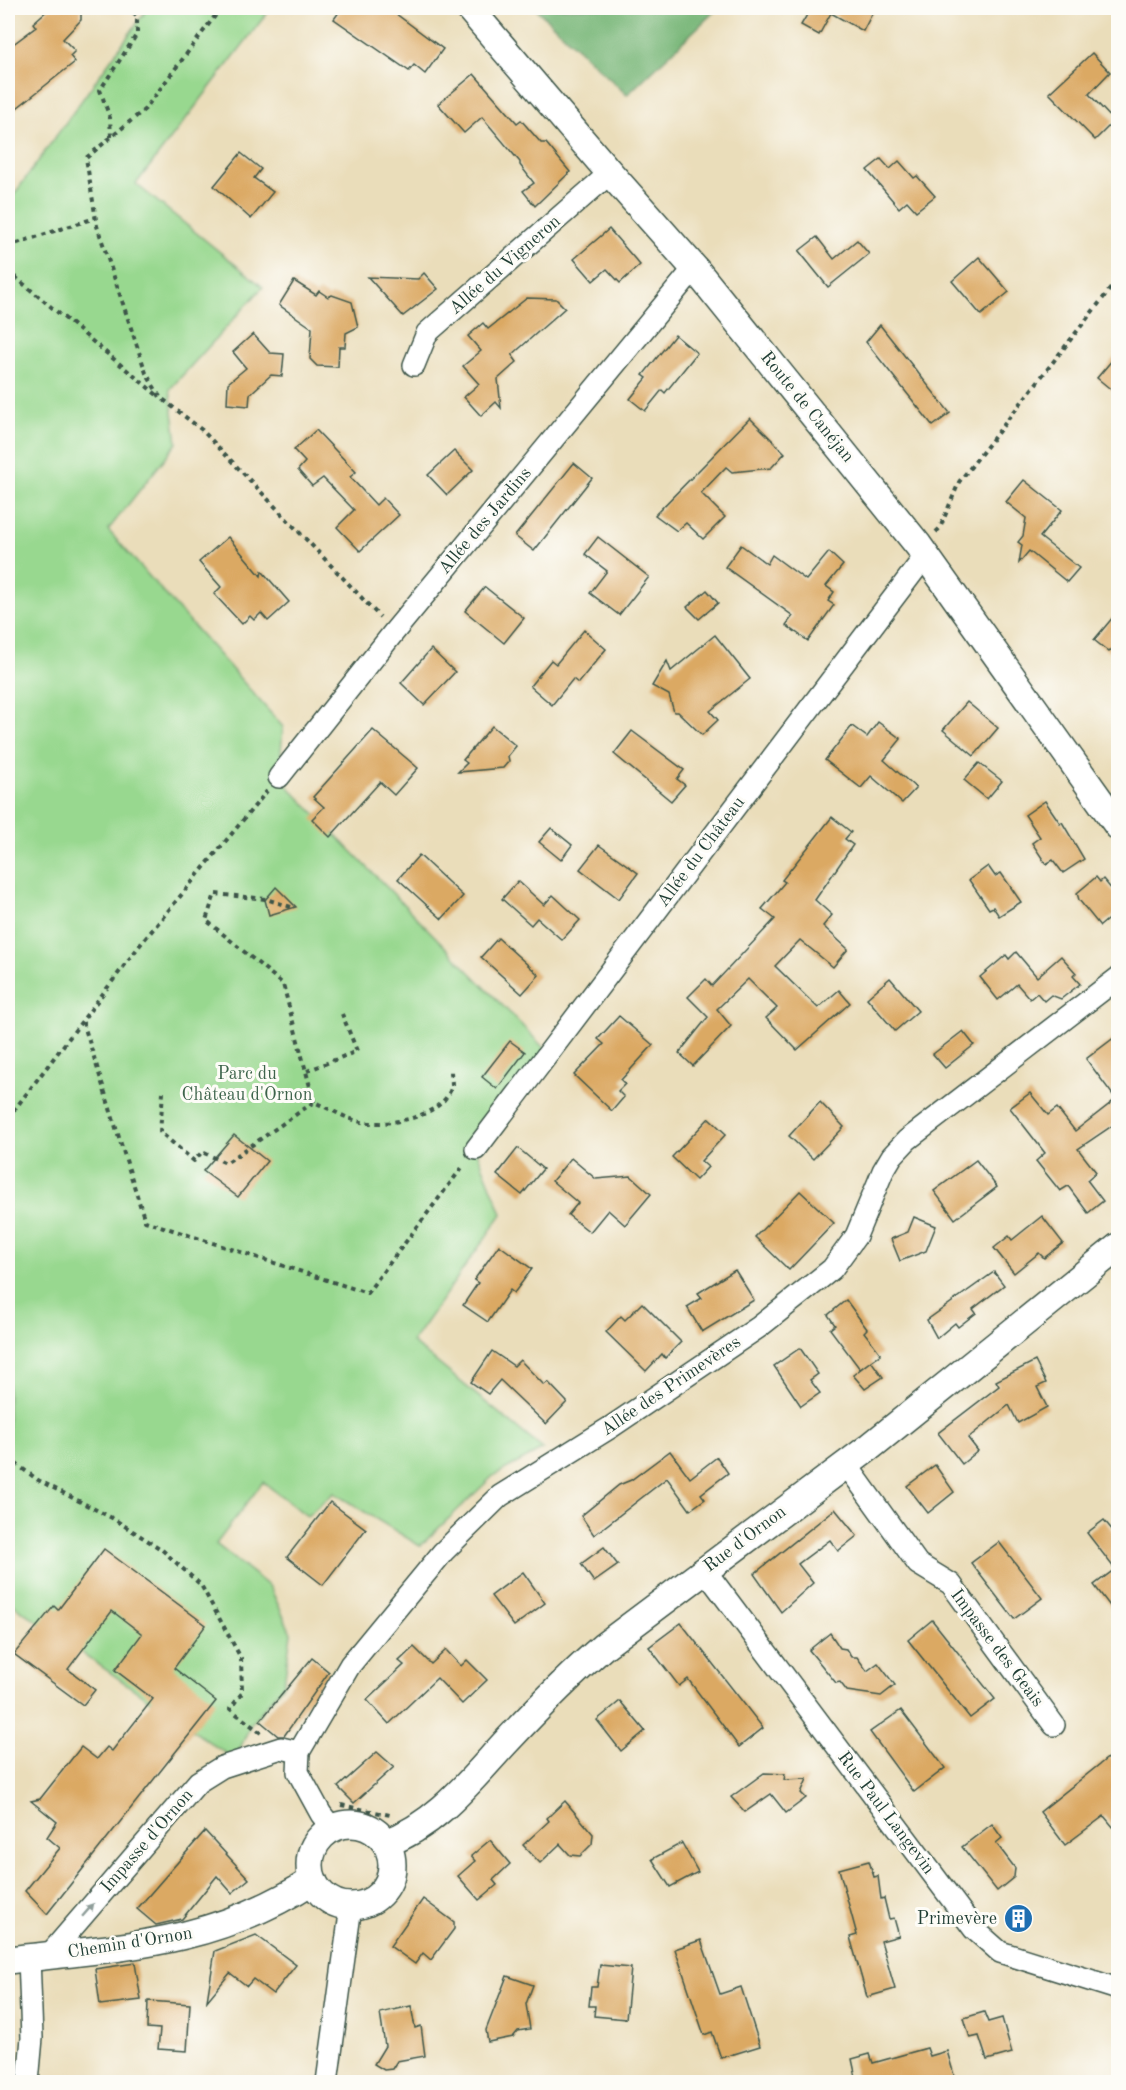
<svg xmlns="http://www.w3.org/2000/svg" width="1126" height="2090" font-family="'Old Standard TT',serif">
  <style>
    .green { fill: #98d88f; stroke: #5c8a62; stroke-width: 1.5 }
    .forest { fill: #7ab87a; stroke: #4c7a57; stroke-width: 1.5 }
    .building { fill: #dba964 }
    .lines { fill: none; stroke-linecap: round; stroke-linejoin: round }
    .minor-casing { stroke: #3d5548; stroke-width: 24 }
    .tertiary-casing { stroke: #3d5548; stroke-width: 30 }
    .path { stroke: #3d5548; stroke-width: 4; stroke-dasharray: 4.5 4.5; stroke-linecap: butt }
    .minor { stroke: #fff; stroke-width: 21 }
    .tertiary { stroke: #fff; stroke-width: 27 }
    .oneway { fill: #8f9e9a }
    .labels { text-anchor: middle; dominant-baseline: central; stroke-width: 6; stroke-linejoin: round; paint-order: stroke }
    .street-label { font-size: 18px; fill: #1f3d34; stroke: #fdfcf7 }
    .park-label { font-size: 18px; fill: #3d644b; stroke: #fdfcf7 }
    .poi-label { font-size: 18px; fill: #1f3d34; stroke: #fdfcf7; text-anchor: end }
  </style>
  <rect width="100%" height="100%" fill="#fdfcf7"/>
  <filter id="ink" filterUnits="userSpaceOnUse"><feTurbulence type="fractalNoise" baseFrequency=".0167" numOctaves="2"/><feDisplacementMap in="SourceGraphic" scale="12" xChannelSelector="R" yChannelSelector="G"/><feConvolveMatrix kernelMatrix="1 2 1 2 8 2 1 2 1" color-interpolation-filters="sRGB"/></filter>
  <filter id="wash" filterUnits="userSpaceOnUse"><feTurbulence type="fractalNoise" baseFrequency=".008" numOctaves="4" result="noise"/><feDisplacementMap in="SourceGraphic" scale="24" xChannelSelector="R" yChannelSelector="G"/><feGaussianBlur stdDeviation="1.35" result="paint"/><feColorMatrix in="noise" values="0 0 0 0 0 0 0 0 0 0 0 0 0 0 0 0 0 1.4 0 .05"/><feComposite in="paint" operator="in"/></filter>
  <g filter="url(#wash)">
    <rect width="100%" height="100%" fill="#eaddba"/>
    <path class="green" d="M148,8H271L136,184L263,287L170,389L177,443L108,530L283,727L279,777L549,1053L476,1149L502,1214L412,1342L543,1449L493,1476L420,1546L334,1493L307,1516L263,1482L216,1544L270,1587L291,1633L284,1684L251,1724L235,1760L8,1601V203Z"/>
    <path class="forest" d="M535,8H718L627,95Z"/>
    <g id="blocks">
      <g class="building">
        <path d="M50,8H81V20L63,39L75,51L70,56L75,62L8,115V48L36,27L33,23Z"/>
        <path d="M342,8H388L443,49L425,74L414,65L409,71L334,19Z"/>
        <path d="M811,8H875L863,31L831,13L819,35L801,25Z"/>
        <path d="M1092,53L1110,72L1089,94L1114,121L1095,140L1049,93Z"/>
        <path d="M474,74L517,123L521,120L541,143H546L570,172L535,206L523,191L534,183L520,165V162L482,117L464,133L438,104Z"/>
        <path d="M241,153L261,169L254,178L273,192L251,219L214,186Z"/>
        <path d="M881,159L890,169L899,161L914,178L917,176L935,196L916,211L907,201L899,208L867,170Z"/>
        <path d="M609,229L640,265L620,283L607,269L593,281L574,259Z"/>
        <path d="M817,237L834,259L857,240L869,254L828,287L799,251Z"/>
        <path d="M979,257L1009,292L981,315L952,281Z"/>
        <path d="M424,273L438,289L403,316L368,277L418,279Z"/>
        <path d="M294,281L316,295L319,291L328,297L332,295L352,302L358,327L346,333L345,347H339L338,367L317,366L310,359L312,328L279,305Z"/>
        <path d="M527,298L556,299L565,308L512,355L517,362L498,379L501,408L496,402L481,416L464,397L479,384L463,366L481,351L468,336L483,323L488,329Z"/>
        <path d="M880,325L950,413L933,426L866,342Z"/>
        <path d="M253,334L270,353L284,354L282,376L271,375L250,394L249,406L227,404L228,383L246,368L233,352Z"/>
        <path d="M675,335L697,353L665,393L662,390L645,411L630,399L647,378L643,375Z"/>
        <path d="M1119,352V396L1097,378Z"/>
        <path d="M750,418L785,453L771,468L732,472L726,467L701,493L725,517L703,539L686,523L677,531L655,515Z"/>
        <path d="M316,430L356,472L350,477L376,505L383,498L399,515L360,551L337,527L354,510L323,478L312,486L298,470L305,462L294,450Z"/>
        <path d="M454,451L473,470L447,495L428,475Z"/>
        <path d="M574,463L592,478L534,551L515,536Z"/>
        <path d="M1024,480L1062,510L1040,537L1079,568L1067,582L1029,551L1019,563L1022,545L1018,542L1023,536L1026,518L1006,502Z"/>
        <path d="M228,537L261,576L262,571L289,602L268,621L261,613L254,620L250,616L242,624L214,594L221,587L199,562Z"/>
        <path d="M598,537L649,577L619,615L590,593L607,571L585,554Z"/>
        <path d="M741,545L767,564L772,555L806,580L829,552L843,565L826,586L834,592L828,601L834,605L808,641L786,625L793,616L725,567Z"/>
        <path d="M485,587L524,618L504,643L465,611Z"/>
        <path d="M707,590L718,603L699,619L687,607Z"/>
        <path d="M1119,610V642L1109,652L1094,640Z"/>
        <path d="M584,630L606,649L578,683L573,679L552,705L530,686L551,660L556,664Z"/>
        <path d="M715,635L750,679L710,711L718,720L702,735L678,712H674L669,695L652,686L667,661L671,671Z"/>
        <path d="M431,649L455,672L424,705L401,683Z"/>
        <path d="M967,702L998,728L974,756L943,730Z"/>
        <path d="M878,722L901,739L884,760L916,788L902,803L871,776L861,788L825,760L852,726L867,737Z"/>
        <path d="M492,726L516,746L508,756L509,761L503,768L458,772L467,763L463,760Z"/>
        <path d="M373,730L418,768L394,795L380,782L330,837L312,819L324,807L313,797Z"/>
        <path d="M632,731L684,770L677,779L685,785L671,801L614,754Z"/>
        <path d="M979,763L1002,781L987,799L964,780Z"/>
        <path d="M1045,801L1060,823L1062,822L1084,859L1063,873L1053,860L1046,864L1032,843L1040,837L1025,815Z"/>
        <path d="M832,817L851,832L845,839L853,845L815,900L832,915L823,926L848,949L833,967L800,940L775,966L818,1008L839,990L850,1003L797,1050L766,1018L777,1008L748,979L717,1009L731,1026L693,1066L679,1053L708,1017L688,997L706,979L712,986L775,919L762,909L785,882L782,880Z"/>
        <path d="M551,828L572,845L561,860L539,842Z"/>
        <path d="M599,845L638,873L619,899L580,869Z"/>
        <path d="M419,855L463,896L442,919L398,879Z"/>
        <path d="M988,866L995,876L1001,873L1021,902L999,916L993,907L989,909L969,880Z"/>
        <path d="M1096,877L1100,882L1103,879L1119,898V910L1100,926L1079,900L1077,893Z"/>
        <path d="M518,881L544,905L553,895L580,920L562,940L537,918L531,925L502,899Z"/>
        <path d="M276,887L296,907L269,915L265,900Z"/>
        <path d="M498,938L539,975L522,994L481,957Z"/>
        <path d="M1016,952L1037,977L1061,956L1076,973L1073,976L1080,984L1061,999L1051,995L1044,1001L1037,993L1030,999L1017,984L998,1000L980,977L1006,955L1009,959Z"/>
        <path d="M890,978L918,1011L895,1031L867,998Z"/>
        <path d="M619,1016L653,1045L621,1080L625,1084L618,1091L624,1097L612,1111L574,1075L604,1044L598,1039Z"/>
        <path d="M963,1031L974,1045L945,1068L933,1054Z"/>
        <path d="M1119,1034V1121L1078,1149L1096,1172L1087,1180L1103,1201L1088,1213L1068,1186L1060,1191L1036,1161L1045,1153L1010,1108L1030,1093L1048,1115L1057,1108L1075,1131L1116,1099L1086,1059Z"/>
        <path d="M510,1041L525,1052L497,1089L482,1077Z"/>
        <path d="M820,1102L844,1127L813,1159L789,1136Z"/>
        <path d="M709,1118L726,1134L701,1161L708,1167L696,1180L672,1157Z"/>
        <path d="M234,1135L267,1161L238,1197L203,1171Z"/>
        <path d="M518,1148L543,1169L522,1195L497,1175Z"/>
        <path d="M571,1158L596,1179L631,1176L651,1194L625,1225L608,1210L590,1232L568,1215L578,1203L552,1181Z"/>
        <path d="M976,1160L997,1187L955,1219L934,1191Z"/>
        <path d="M800,1191L834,1223L789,1270L755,1237Z"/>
        <path d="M1042,1216L1063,1243L1044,1258L1039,1253L1014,1273L994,1248L1009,1236L1012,1240Z"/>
        <path d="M914,1217L936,1226L926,1251L900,1261L891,1239L908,1232Z"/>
        <path d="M499,1245L532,1269L514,1293L510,1290L488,1322L463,1305L478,1283L474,1280Z"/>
        <path d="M735,1270L754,1300L702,1332L687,1307L702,1298L698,1293Z"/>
        <path d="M994,1272L1004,1285L973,1309L976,1313L958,1327L955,1323L937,1338L927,1320Z"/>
        <path d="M846,1300L867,1329L864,1332L881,1354L871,1361L883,1377L865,1389L853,1375L871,1361L860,1369L830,1329L835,1325L828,1315Z"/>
        <path d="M642,1303L681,1342L665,1358L662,1354L646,1371L606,1332L621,1316L625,1320Z"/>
        <path d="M800,1348L818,1374L810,1380L820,1393L801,1406L774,1366Z"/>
        <path d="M492,1351L514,1366L520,1360L544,1385L548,1382L567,1402L546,1424L500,1380L488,1394L471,1382Z"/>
        <path d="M1035,1361L1046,1383L1037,1387L1047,1407L1018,1423L1009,1405L968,1438L978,1451L962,1464L938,1433L999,1386L996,1381Z"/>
        <path d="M670,1451L690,1478L717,1457L728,1473L701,1494L705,1499L690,1510L667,1478L594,1535L581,1516L619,1485L631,1480Z"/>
        <path d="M935,1465L954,1492L928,1513L907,1486Z"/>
        <path d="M330,1502L366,1529L323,1585L287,1557Z"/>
        <path d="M835,1509L857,1536L838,1551L830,1540L798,1564L813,1583L781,1612L754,1574Z"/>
        <path d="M1104,1520L1119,1538V1618L1094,1585L1115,1569L1087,1533Z"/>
        <path d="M999,1542L1042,1598L1014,1619L971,1563Z"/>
        <path d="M604,1547L618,1565L594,1582L581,1564Z"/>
        <path d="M104,1549L206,1625L174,1668L216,1701L47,1914L25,1891L60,1848L47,1837L57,1822L31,1801L40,1799L81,1747L97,1759L107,1747L112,1751L153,1699L115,1670L142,1634L112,1611L68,1669L95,1690L83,1705L14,1654L54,1606L58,1610Z"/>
        <path d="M523,1572L545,1603L514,1626L491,1596Z"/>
        <path d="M932,1620L995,1699L970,1718L908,1640Z"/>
        <path d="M681,1623L763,1728L739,1747L688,1679L679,1686L649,1647Z"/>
        <path d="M830,1633L840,1648L846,1649L851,1657H857L867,1671L878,1663L895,1685L881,1696L847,1691L840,1682L836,1683L809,1650Z"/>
        <path d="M414,1647L431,1664L446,1650L461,1666L467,1660L487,1680L462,1704L437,1678L389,1724L367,1700L404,1665L399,1661Z"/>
        <path d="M312,1658L329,1672L284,1736H278L260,1721Z"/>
        <path d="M620,1701L645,1731L621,1751L597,1720Z"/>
        <path d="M901,1710L945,1768L914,1792L870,1732Z"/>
        <path d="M377,1752L394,1767L354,1803L338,1787Z"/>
        <path d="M1110,1756L1119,1767V1834L1104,1816L1065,1845L1040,1812Z"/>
        <path d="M764,1773L785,1774L784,1780L807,1779L801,1793L806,1798L786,1813L771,1794L745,1812L731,1797Z"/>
        <path d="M565,1801L593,1834L592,1844L580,1856L570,1855L560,1844L540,1863L523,1845L549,1821L547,1818Z"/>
        <path d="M992,1824L1002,1838L996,1843L1015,1868L1014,1877L997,1891L962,1847Z"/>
        <path d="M205,1831L249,1879L232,1893L217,1876L182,1919L156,1925L137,1909Z"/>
        <path d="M490,1840L510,1864L493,1880L497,1885L479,1900L458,1876L475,1861L471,1856Z"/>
        <path d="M682,1843L698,1872L670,1887L652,1859Z"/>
        <path d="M869,1861L874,1877L878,1876L881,1899L884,1898L889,1919L894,1918L899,1936L881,1941L895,1989L867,1997L850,1937L857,1935L839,1869Z"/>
        <path d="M423,1899L454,1922V1929L431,1960L423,1953L415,1964L390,1946Z"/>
        <path d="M256,1935L296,1965L273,1994L253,1979L247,1986L230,1973L207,2001L215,1951Z"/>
        <path d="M701,1940L720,1994L741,1987L760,2046L721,2058L712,2032L704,2035L675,1949Z"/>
        <path d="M135,1963L141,2000L100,2005L95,1969Z"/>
        <path d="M600,1965L631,1968L626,2019L594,2016L595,2006H589L591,1987H597Z"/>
        <path d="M507,1976L533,1985L526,2004L530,2029L518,2031L513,2037L488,2042L486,2030Z"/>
        <path d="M148,2001L190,2004L187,2051L158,2049L160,2029L147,2028Z"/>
        <path d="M411,2006L415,2028L421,2026L425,2056L397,2061L392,2069L384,2070L374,2064L385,2046L380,2013Z"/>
        <path d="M984,2012L988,2022L1002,2018L1012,2053L987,2060L979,2036L970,2038L964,2018Z"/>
        <path d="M927,2048L930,2056L947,2051L956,2082H857L852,2059L870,2054L873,2063Z"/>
      </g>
    </g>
  </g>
  <g filter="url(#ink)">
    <use href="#blocks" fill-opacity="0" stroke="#3d5548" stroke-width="1.5"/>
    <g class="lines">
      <defs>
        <g id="minor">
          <path d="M414,365L427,333L610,173"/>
          <path d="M279,777L394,632L687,277L696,270"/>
          <path d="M476,1149L926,555"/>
          <path d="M846,1464L918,1564L951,1584L1054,1725"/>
          <path d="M704,1569L974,1929L1000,1952L1118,1989"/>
          <path d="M332,1828L321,1814L298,1772L299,1752L350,1665L443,1552L500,1496L611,1427L759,1327L832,1269L856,1236L883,1171L892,1156L907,1140L1118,978"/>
          <path d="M49,1955L198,1782L222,1767L281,1748L299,1752"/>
          <path d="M28,2082L32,2038L29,1957"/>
          <path d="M327,2082L351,1906"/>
        </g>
        <g id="tertiary">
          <path d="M469,8L610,173L696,270L918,545L1118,826"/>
          <circle cx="351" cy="1865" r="41"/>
          <path d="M386,1843C436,1825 470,1781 505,1743C537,1709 569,1676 604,1646L871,1446L1118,1247"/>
          <path d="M8,1960C120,1947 214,1945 313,1880"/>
        </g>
      </defs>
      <use href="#minor" class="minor-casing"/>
      <use href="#tertiary" class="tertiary-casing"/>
      <g class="path">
        <path d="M221,8L145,109L86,158L97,226L146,373L160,397L202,430L380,617"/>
        <path d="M111,137L110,118L100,90L137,34V16L129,8"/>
        <path d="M8,246L95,218"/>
        <path d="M8,271L157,395"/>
        <path d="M936,532L940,528L959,482L1118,279"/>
        <path d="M291,907L266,899L215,894L206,920L283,984L314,1102"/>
        <path d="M83,1022L145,1221L367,1293L464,1165"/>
        <path d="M307,1071L357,1051L342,1014"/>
        <path d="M163,1092L160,1132L194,1161L202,1152L226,1163L314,1102C328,1108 343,1117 357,1121C384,1128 445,1118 452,1085C452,1081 451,1075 451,1071"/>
        <path d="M8,1118L140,945L267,791"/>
        <path d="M8,1458L38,1480L112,1518L161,1549L201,1585L241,1658L242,1693L230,1709L261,1733"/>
        <path d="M341,1805L390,1815"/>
      </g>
      <use href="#minor" class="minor"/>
      <use href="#tertiary" class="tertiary"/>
    </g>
    <defs><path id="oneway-solid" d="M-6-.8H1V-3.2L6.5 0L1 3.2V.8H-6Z" transform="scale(1.5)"/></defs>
    <use class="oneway" href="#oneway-solid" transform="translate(88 1910) rotate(-49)"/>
  </g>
  <defs>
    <symbol id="building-disc" viewBox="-11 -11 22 22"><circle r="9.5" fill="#1f6fb2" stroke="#fdfcf7"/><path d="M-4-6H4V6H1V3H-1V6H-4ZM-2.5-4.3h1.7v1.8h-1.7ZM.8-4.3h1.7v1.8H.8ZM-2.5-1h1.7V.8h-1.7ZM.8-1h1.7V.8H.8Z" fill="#fff"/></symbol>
  </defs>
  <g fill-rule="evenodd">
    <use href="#building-disc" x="1002" y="1902" width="33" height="33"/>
  </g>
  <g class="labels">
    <g class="street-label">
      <text transform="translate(505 265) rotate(-41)">Allée du Vigneron</text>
      <text transform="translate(807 407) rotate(51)">Route de Canéjan</text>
      <text transform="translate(485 521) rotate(-50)">Allée des Jardins</text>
      <text transform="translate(701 852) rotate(-53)">Allée du Château</text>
      <text transform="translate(671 1386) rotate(-34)">Allée des Primevères</text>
      <text transform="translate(745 1539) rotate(-37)">Rue d'Ornon</text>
      <text transform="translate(997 1648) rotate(53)">Impasse des Geais</text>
      <text transform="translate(886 1813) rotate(53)">Rue Paul Langevin</text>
      <text transform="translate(147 1841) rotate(-49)">Impasse d'Ornon</text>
      <text transform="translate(130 1943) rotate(-9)">Chemin d'Ornon</text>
    </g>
    <g class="park-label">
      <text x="247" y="1074">Parc du<tspan x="247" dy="21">Château d'Ornon</tspan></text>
    </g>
    <g class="poi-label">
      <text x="997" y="1919">Primevère</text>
    </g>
  </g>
  <rect width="1126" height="2090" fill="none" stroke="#fdfcf7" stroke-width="30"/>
</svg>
